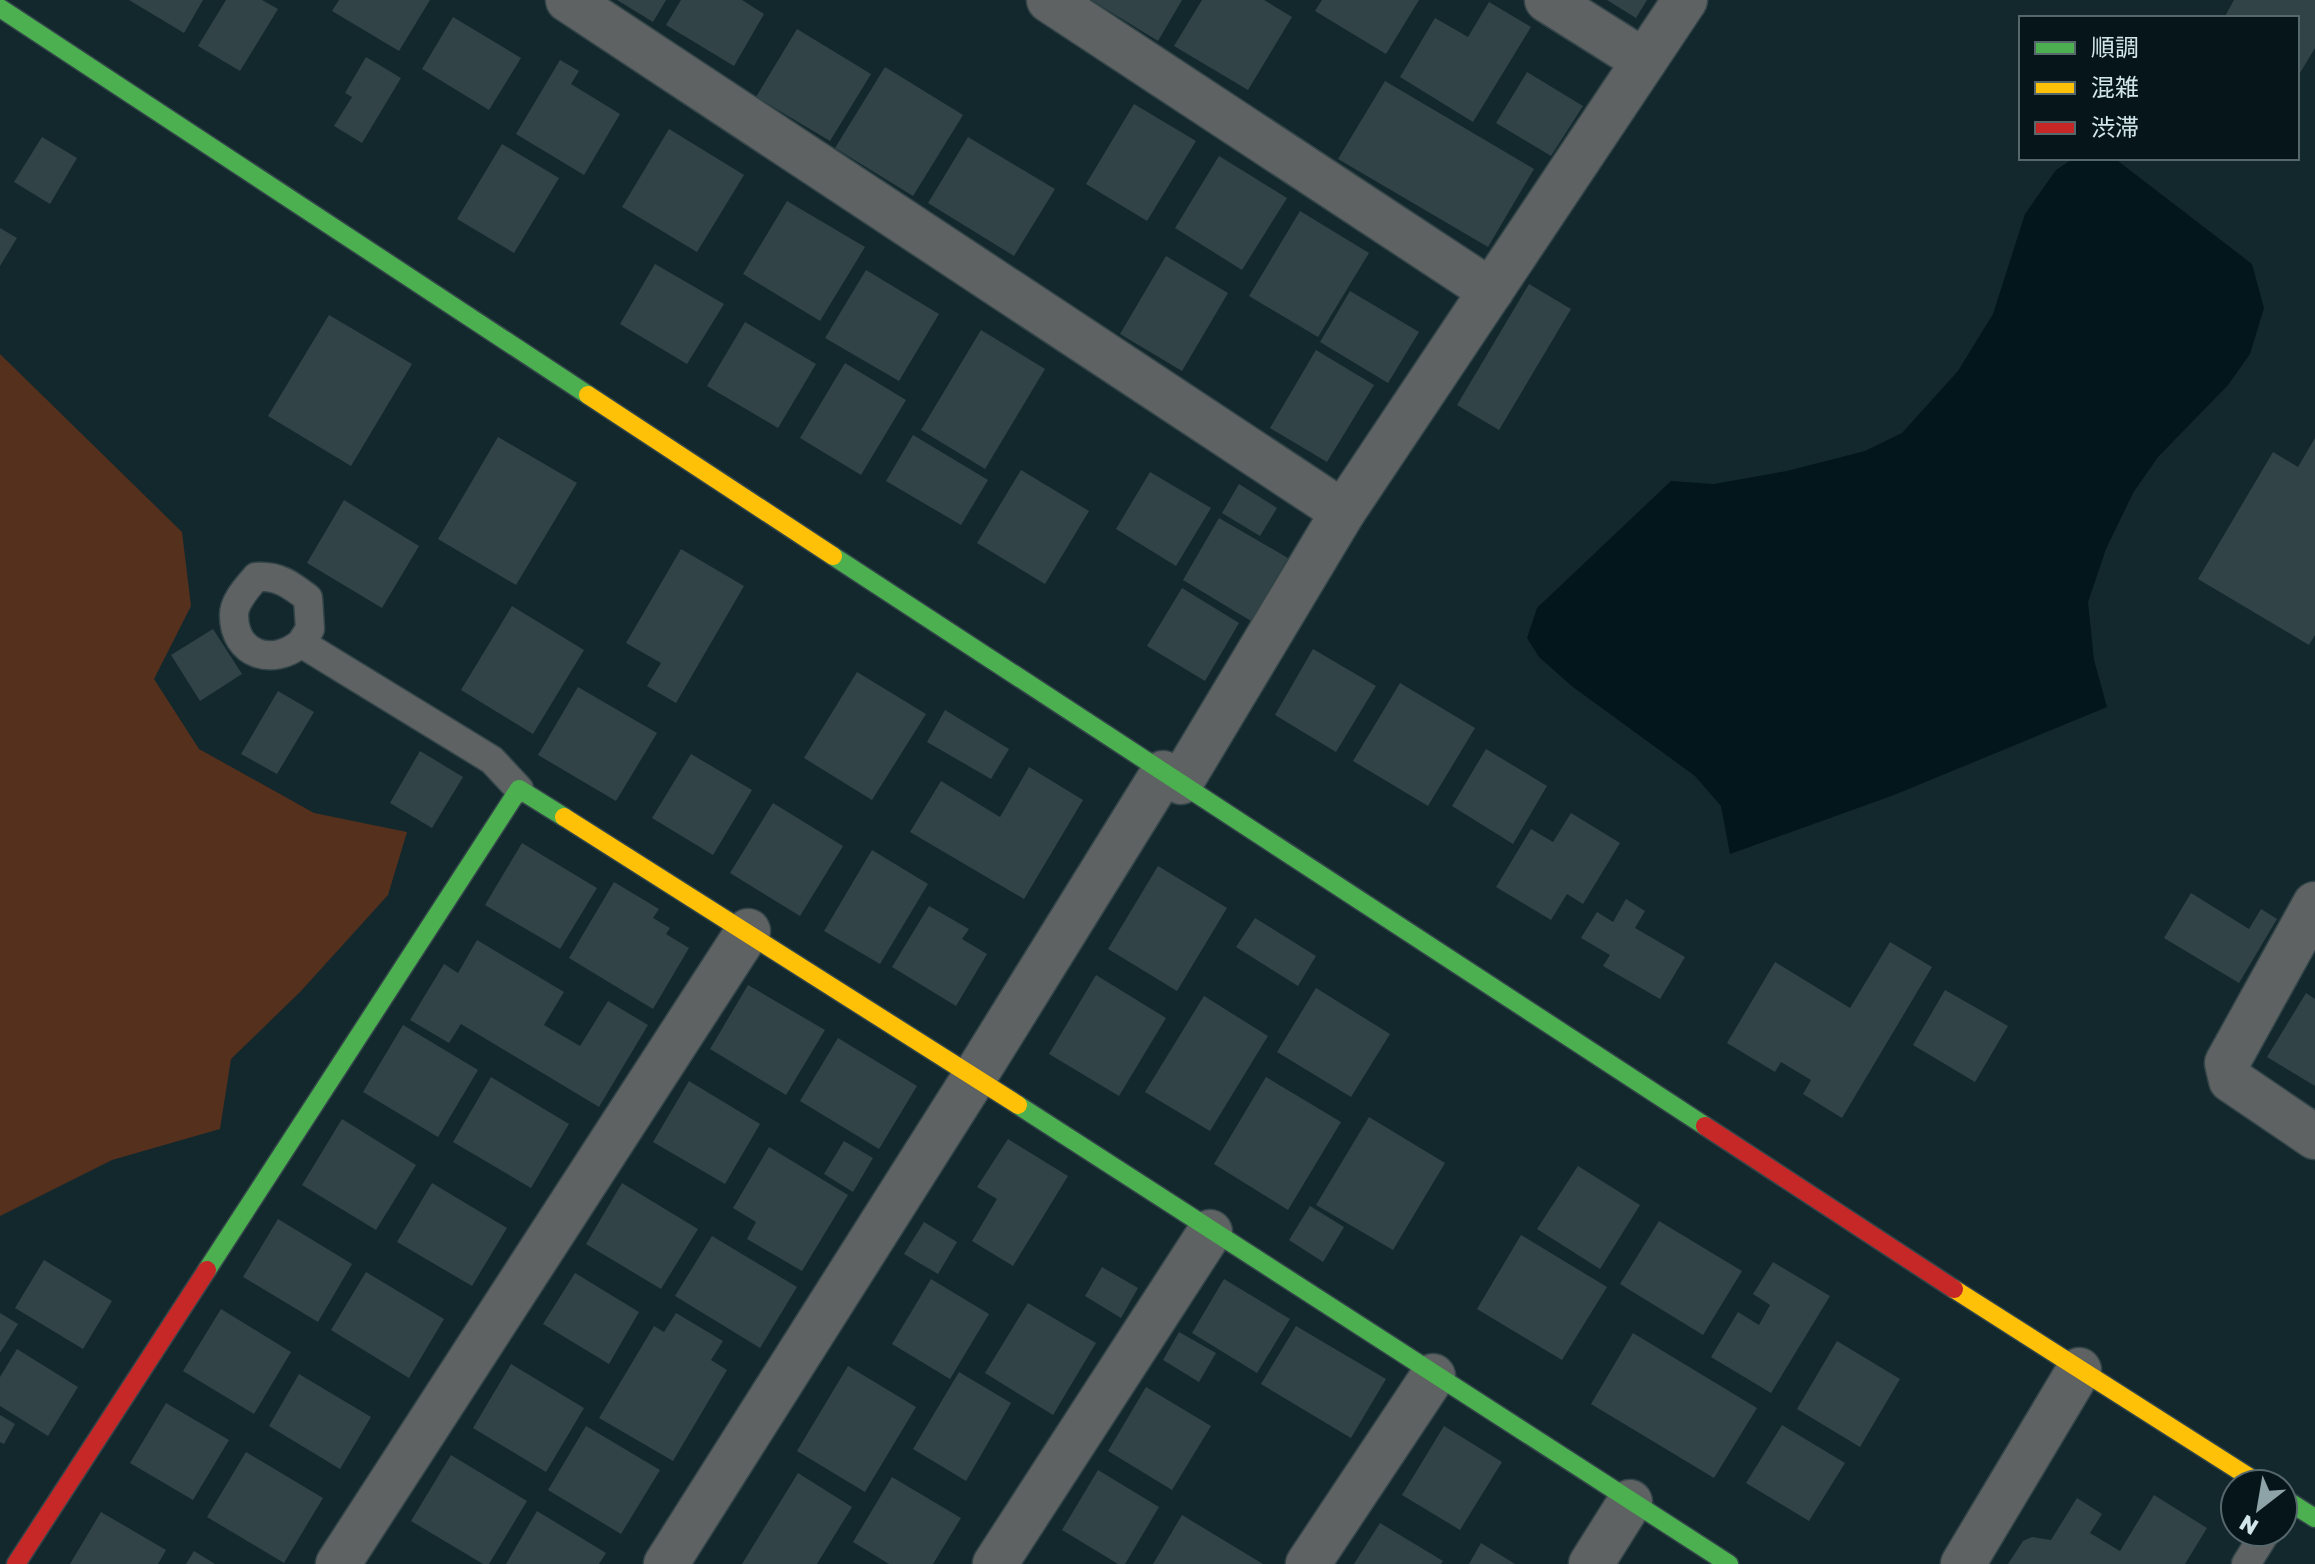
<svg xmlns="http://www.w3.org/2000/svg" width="2315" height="1564" font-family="'Golos Text','Noto Sans JP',sans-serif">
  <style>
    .green { fill: #55301d }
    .water { fill: #02161b }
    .building { fill: #314347 }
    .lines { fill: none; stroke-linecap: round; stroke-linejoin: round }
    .lane-casing { stroke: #334549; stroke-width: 31 }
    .street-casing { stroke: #334549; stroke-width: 47 }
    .fast-casing { stroke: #334549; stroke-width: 21 }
    .slow-casing { stroke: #334549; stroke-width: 21 }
    .jam-casing { stroke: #334549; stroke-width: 21 }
    .lane { stroke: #5f6262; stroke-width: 28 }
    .street { stroke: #5f6262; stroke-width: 44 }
    .fast { stroke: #4caf50; stroke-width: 18 }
    .slow { stroke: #ffc107; stroke-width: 18 }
    .jam { stroke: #c62828; stroke-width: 18 }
  </style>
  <rect width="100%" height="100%" fill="#12282d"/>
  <path class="green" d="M0,354L182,532L191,606L154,679L199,749L314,813L407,832L388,895L301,991L231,1059L220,1129L112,1160L0,1216Z"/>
  <path class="water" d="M2074,158H2114L2252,264L2264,308L2250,354L2228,385L2158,457L2133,493L2106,549L2088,602L2094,660L2107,707L1894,795L1730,854L1721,806L1695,776L1573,687L1539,657L1527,638L1537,608L1671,481L1714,484L1787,471L1865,451L1902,433L1958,371L1993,314L2025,214L2056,170Z"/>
  <g class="building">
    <path d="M129,0H203L184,33Z"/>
    <path d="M226,0H262L278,9L240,71L198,46Z"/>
    <path d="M339,0H430L399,51L332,11Z"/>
    <path d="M617,0H666L653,22Z"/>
    <path d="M681,0H742L764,14L734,66L666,25Z"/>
    <path d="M1091,0H1182L1158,41Z"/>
    <path d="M1202,0H1264L1292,17L1248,90L1174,46Z"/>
    <path d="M1322,0H1419L1386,54L1315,11Z"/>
    <path d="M1607,0H1647L1636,18Z"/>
    <path d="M2234,0H2315V48L2297,78V18H2224Z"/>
    <path d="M1489,2L1531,27L1473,122L1400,77L1435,18L1468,37Z"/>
    <path d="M453,17L521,58L489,110L422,69Z"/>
    <path d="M797,29L871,74L830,141L756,97Z"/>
    <path d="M366,57L401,78L362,143L334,126L352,97L345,93Z"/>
    <path d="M560,60L579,71L571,84L620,114L584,175L516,134Z"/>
    <path d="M885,67L963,115L913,196L835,148Z"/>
    <path d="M1527,72L1583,106L1551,156L1496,123Z"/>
    <path d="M1385,81L1534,169L1488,247L1338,159Z"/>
    <path d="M1134,104L1196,141L1147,221L1086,184Z"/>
    <path d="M669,129L744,175L697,252L622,207Z"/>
    <path d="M42,137L77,158L50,204L14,182Z"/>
    <path d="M968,137L1055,189L1014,256L928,203Z"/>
    <path d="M502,144L559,178L514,253L457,219Z"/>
    <path d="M1219,156L1287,198L1242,270L1175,228Z"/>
    <path d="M787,201L865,247L820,321L743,274Z"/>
    <path d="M1300,211L1369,253L1318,337L1249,296Z"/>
    <path d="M0,228L17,238L0,266Z"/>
    <path d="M1166,256L1228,293L1182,371L1120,334Z"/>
    <path d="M655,264L724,304L687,364L620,324Z"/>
    <path d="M866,270L939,314L899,381L825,338Z"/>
    <path d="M1529,284L1571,309L1499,430L1457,405Z"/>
    <path d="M1350,291L1419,332L1388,383L1320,342Z"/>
    <path d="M329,315L412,364L351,466L268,416Z"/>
    <path d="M745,322L816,364L778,428L707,386Z"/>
    <path d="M981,330L1045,369L985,469L921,430Z"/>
    <path d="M1316,350L1374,385L1327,462L1270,428Z"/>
    <path d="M845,363L906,400L861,475L800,438Z"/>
    <path d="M913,435L988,480L961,525L886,481Z"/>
    <path d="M498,437L577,483L516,585L438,539Z"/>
    <path d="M2315,438V635L2309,645L2198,579L2273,452L2298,467Z"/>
    <path d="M1021,470L1089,511L1045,584L977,543Z"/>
    <path d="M1150,472L1211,508L1176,566L1116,529Z"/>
    <path d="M1239,484L1277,508L1260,536L1222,513Z"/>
    <path d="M344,500L419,546L382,608L307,563Z"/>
    <path d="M1219,518L1288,558L1251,621L1183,580Z"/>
    <path d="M681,549L744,586L676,703L647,686L661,663L626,643Z"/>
    <path d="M1182,588L1239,623L1205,681L1147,646Z"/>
    <path d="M512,606L584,650L533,734L461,690Z"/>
    <path d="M213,629L242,674L200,701L171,655Z"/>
    <path d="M1313,649L1376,686L1336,752L1275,715Z"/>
    <path d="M857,672L926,714L872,800L804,758Z"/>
    <path d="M1400,683L1475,728L1428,806L1353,761Z"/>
    <path d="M578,687L657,733L616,801L538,755Z"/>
    <path d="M278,691L314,712L277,774L241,754Z"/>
    <path d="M945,710L1009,749L991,779L927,742Z"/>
    <path d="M1486,749L1547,786L1513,844L1452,806Z"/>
    <path d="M420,751L463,777L432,828L390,803Z"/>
    <path d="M691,754L752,790L713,855L652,818Z"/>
    <path d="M1029,767L1083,800L1024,899L910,832L941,781L1000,817Z"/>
    <path d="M773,803L843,846L800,916L730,873Z"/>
    <path d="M1571,813L1620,843L1583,904L1567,894L1551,920L1496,887L1531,829L1553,842Z"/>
    <path d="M522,843L597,888L560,949L485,905Z"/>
    <path d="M872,850L928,884L880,964L824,931Z"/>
    <path d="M1158,866L1227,908L1177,991L1108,949Z"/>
    <path d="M614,882L659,909L653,918L670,928L666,934L689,948L653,1009L569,958Z"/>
    <path d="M2191,893L2249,929L2261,909L2277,919L2239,983L2164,938Z"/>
    <path d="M1626,899L1645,911L1635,928L1685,957L1660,999L1603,966L1610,955L1581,938L1597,912L1613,922Z"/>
    <path d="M929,906L969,929L962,939L987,954L956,1006L892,967Z"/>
    <path d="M1255,918L1316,956L1298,986L1236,947Z"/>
    <path d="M477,940L564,992L544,1025L580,1046L608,1001L648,1025L599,1107L461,1024L449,1043L410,1020L444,964L458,973Z"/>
    <path d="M1890,942L1932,967L1842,1118L1803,1094L1811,1080L1781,1062L1775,1072L1727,1043L1775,962L1850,1008Z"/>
    <path d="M1096,975L1166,1018L1119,1096L1049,1054Z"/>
    <path d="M748,985L825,1030L786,1095L710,1049Z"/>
    <path d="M1316,988L1390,1034L1351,1097L1277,1052Z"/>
    <path d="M1945,990L2008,1026L1975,1082L1913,1045Z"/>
    <path d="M2306,993L2315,999V1086L2267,1057Z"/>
    <path d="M1204,996L1268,1036L1210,1131L1145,1092Z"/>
    <path d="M403,1025L478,1070L438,1137L363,1092Z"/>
    <path d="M838,1038L917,1086L879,1149L800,1101Z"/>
    <path d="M491,1077L569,1124L531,1188L453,1142Z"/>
    <path d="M1266,1077L1341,1122L1288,1210L1214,1164Z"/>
    <path d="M689,1081L760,1124L725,1184L653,1142Z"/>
    <path d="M1369,1117L1445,1163L1393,1250L1316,1205Z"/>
    <path d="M342,1119L416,1165L376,1230L302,1185Z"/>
    <path d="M1008,1139L1068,1176L1013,1266L972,1241L997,1199L977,1187Z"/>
    <path d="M844,1141L873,1158L853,1192L824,1174Z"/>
    <path d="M769,1147L848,1195L802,1271L747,1239L756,1222L733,1208Z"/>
    <path d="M1578,1166L1640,1205L1600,1269L1537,1229Z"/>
    <path d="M432,1183L507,1228L472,1286L397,1242Z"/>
    <path d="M622,1183L698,1229L661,1289L586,1244Z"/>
    <path d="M1310,1206L1344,1227L1323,1262L1289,1240Z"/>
    <path d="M278,1219L352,1264L318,1322L243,1277Z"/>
    <path d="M1659,1221L1742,1271L1703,1335L1620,1284Z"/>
    <path d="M924,1222L957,1242L938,1274L904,1254Z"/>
    <path d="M1521,1235L1607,1287L1562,1360L1477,1309Z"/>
    <path d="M712,1236L797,1287L760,1348L675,1296Z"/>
    <path d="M44,1260L112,1301L83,1349L15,1308Z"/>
    <path d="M1773,1262L1830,1296L1771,1393L1711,1357L1738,1312L1759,1325L1770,1305L1753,1294Z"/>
    <path d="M1102,1267L1138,1288L1121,1318L1085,1296Z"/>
    <path d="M366,1272L444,1319L409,1378L331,1330Z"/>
    <path d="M575,1273L639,1312L609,1364L543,1324Z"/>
    <path d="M931,1279L989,1314L950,1379L892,1344Z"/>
    <path d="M1224,1279L1290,1319L1257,1373L1192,1333Z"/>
    <path d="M1028,1303L1096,1343L1053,1415L985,1373Z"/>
    <path d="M221,1309L291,1352L254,1414L183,1371Z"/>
    <path d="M0,1313L18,1324L0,1353Z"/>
    <path d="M676,1313L723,1341L711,1360L727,1370L673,1461L599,1418L654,1326L664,1332Z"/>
    <path d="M1296,1326L1386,1379L1351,1438L1261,1384Z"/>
    <path d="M1179,1332L1216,1353L1199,1382L1163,1360Z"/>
    <path d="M1633,1333L1757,1408L1714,1478L1591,1404Z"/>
    <path d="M1837,1341L1900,1379L1860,1447L1797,1409Z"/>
    <path d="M17,1349L78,1387L48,1436L0,1406V1377Z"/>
    <path d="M511,1364L584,1408L546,1472L473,1428Z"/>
    <path d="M848,1366L916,1407L865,1492L797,1451Z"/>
    <path d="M959,1372L1011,1403L966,1481L913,1449Z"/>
    <path d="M299,1374L371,1417L340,1469L269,1426Z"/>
    <path d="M1146,1387L1211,1426L1172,1490L1108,1451Z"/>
    <path d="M166,1403L229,1440L193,1500L130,1463Z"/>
    <path d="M0,1415L15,1424L4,1444L0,1442Z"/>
    <path d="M1782,1425L1845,1463L1809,1521L1746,1483Z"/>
    <path d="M586,1426L660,1470L621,1534L548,1490Z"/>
    <path d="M1444,1426L1502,1462L1460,1530L1402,1495Z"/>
    <path d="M246,1452L323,1498L284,1563L207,1517Z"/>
    <path d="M451,1455L527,1501L489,1564H483L411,1521Z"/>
    <path d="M1098,1470L1159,1507L1125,1564H1118L1062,1530Z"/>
    <path d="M798,1473L852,1507L817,1564H742Z"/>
    <path d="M892,1477L961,1518L933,1564H889L853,1542Z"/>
    <path d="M2154,1495L2207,1528L2185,1564H2008L2023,1541L2032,1537L2051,1540L2077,1498L2102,1514L2090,1533L2120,1551Z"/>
    <path d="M537,1511L606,1553L599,1564H506Z"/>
    <path d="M101,1512L166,1550L158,1564H70Z"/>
    <path d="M1182,1515L1263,1564H1153Z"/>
    <path d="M1380,1523L1443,1561L1441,1564H1354Z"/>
    <path d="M1481,1543L1515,1564H1469Z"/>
    <path d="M194,1551L215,1564H186Z"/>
  </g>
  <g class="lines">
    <defs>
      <g id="lane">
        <path d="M301,643L310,629L308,598C291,585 278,575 256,577C247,588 234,601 234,615C234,655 273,667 301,643L492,760L519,789"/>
        <path d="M2246,1564L2266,1532"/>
      </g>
      <g id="street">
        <path d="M568,0L1343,512"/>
        <path d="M1049,0L1491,291"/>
        <path d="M1547,0L1644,61"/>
        <path d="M1181,782L1343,512L1685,0"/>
        <path d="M2315,904L2227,1063L2231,1080L2315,1137"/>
        <path d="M338,1564L748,931"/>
        <path d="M666,1564L975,1076L1163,773"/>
        <path d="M995,1564L1210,1232"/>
        <path d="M1308,1564L1433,1376"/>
        <path d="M1591,1564L1630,1502"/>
        <path d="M1963,1564L2079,1370"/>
      </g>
      <g id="fast">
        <path d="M0,8L588,395"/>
        <path d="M833,556L1705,1126"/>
        <path d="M1018,1105L1729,1564"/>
        <path d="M207,1270L519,789L564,817"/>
        <path d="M2283,1498L2315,1518"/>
      </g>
      <g id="slow">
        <path d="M588,395L833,556"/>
        <path d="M564,817L1018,1105"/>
        <path d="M1954,1289L2260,1484"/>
      </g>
      <g id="jam">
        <path d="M1705,1126L1954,1289"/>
        <path d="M16,1564L207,1270"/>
      </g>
    </defs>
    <use href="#lane" class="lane-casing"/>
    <use href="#street" class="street-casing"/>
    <use href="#fast" class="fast-casing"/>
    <use href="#slow" class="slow-casing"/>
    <use href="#jam" class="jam-casing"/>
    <use href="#lane" class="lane"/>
    <use href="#street" class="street"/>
    <use href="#fast" class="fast"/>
    <use href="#slow" class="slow"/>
    <use href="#jam" class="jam"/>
  </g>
  <rect x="2019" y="16" width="280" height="144" fill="#061519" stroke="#57686d" stroke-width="2"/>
  <rect x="2035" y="42" width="40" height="12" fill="#4caf50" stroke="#57686d" stroke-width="2"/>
  <text x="2091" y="56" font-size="24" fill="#d1e5ea">順調</text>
  <rect x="2035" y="82" width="40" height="12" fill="#ffc107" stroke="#57686d" stroke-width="2"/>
  <text x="2091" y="96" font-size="24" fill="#d1e5ea">混雑</text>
  <rect x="2035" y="122" width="40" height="12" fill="#c62828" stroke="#57686d" stroke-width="2"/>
  <text x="2091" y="136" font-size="24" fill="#d1e5ea">渋滞</text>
  <g transform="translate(2259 1508) rotate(211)"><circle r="38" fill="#061519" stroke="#57686d" stroke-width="2"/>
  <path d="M0-6L14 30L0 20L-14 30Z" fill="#8ea3a8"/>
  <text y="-12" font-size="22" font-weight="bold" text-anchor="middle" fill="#d1e5ea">N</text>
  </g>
</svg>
